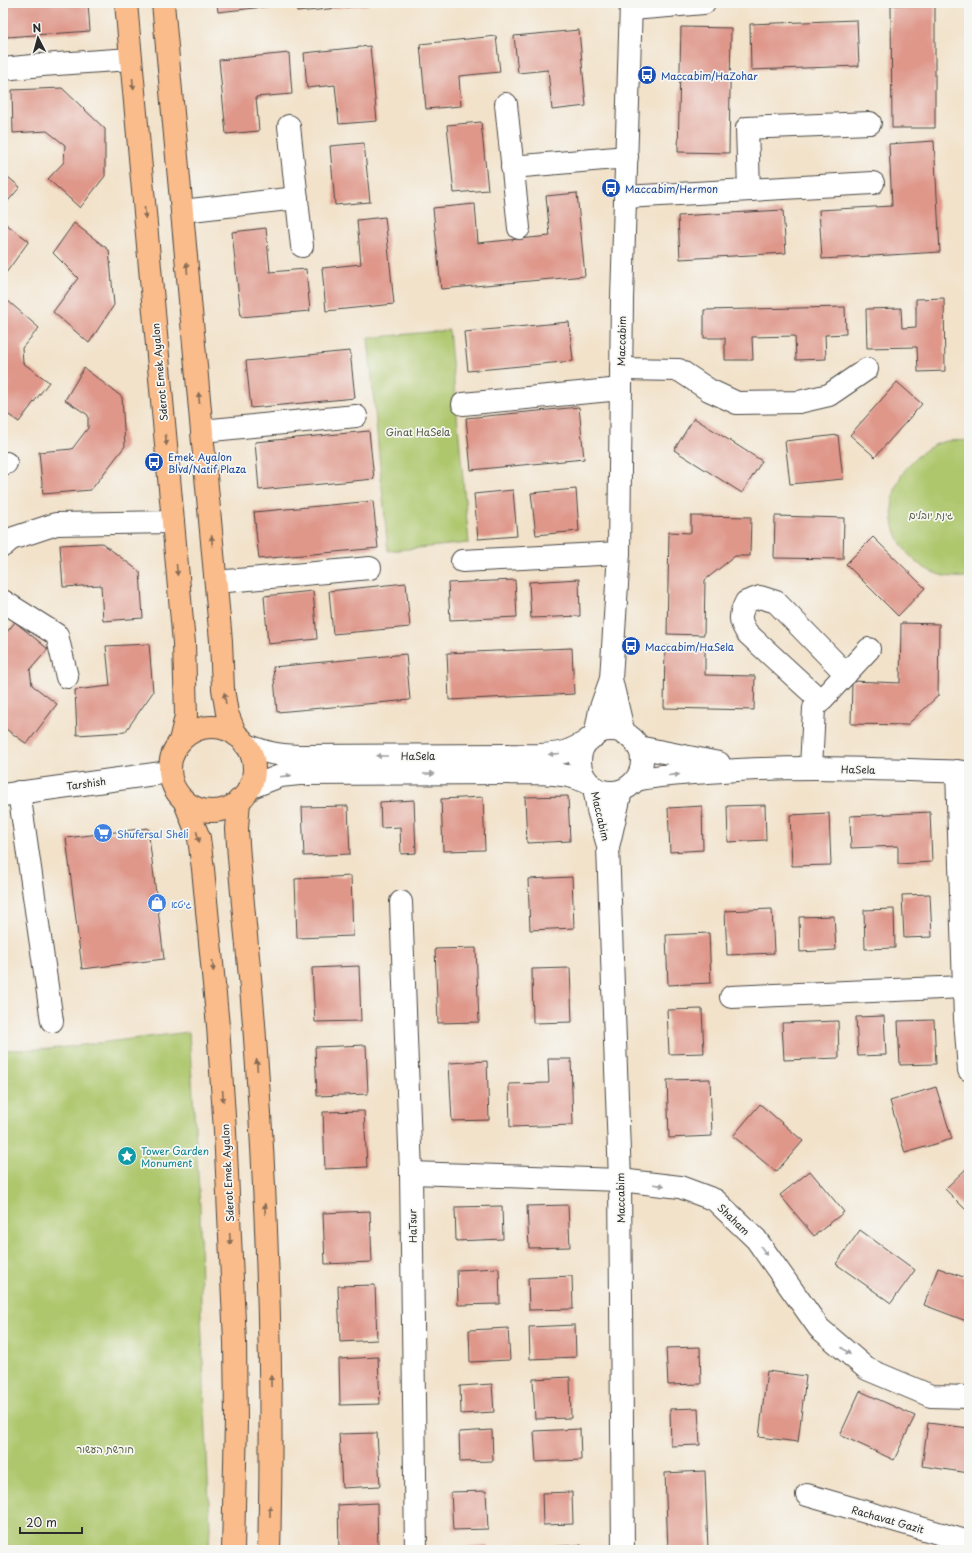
<svg xmlns="http://www.w3.org/2000/svg" width="972" height="1553" font-family="'Playpen Sans','Playpen Sans Hebrew',sans-serif">
  <style>
    .green { fill: #aec76d; stroke: #6c794c }
    .building { fill: #df978a }
    .lines { fill: none; stroke-linecap: round; stroke-linejoin: round }
    .minor-casing { stroke: #494643; stroke-width: 24 }
    .major-casing { stroke: #494643; stroke-width: 24 }
    .minor { stroke: #fff; stroke-width: 22 }
    .major { stroke: #f9bc8a; stroke-width: 22 }
    .oneway { fill: #886c56 }
    .oneway2 { fill: #a0a0a0 }
    .labels { text-anchor: middle; dominant-baseline: central; stroke-width: 3.5; stroke-linejoin: round; paint-order: stroke }
    .transit-label { font-size: 10px; fill: #164399; stroke: #f6f6f2; text-anchor: start }
    .street-label { font-size: 10px; fill: #2b2b2b; stroke: #f6f6f2 }
    .park-label { font-size: 10px; fill: #525a3f; stroke: #f6f6f2 }
    .shop-label { font-size: 10px; fill: #366cbe; stroke: #f6f6f2; text-anchor: start }
    .culture-label { font-size: 10px; fill: #0d838f; stroke: #f6f6f2; text-anchor: start }
  </style>
  <rect width="100%" height="100%" fill="#f6f6f2"/>
  <filter id="ink" filterUnits="userSpaceOnUse"><feTurbulence type="fractalNoise" baseFrequency=".025" numOctaves="2"/><feDisplacementMap in="SourceGraphic" scale="8" xChannelSelector="R" yChannelSelector="G"/><feConvolveMatrix kernelMatrix="1 2 1 2 8 2 1 2 1" color-interpolation-filters="sRGB"/></filter>
  <filter id="wash" filterUnits="userSpaceOnUse"><feTurbulence type="fractalNoise" baseFrequency=".012" numOctaves="4" result="noise"/><feDisplacementMap in="SourceGraphic" scale="16" xChannelSelector="R" yChannelSelector="G"/><feGaussianBlur stdDeviation="0.9" result="paint"/><feColorMatrix in="noise" values="0 0 0 0 0 0 0 0 0 0 0 0 0 0 0 0 0 1.4 0 .05"/><feComposite in="paint" operator="in"/></filter>
  <g filter="url(#wash)">
    <rect width="100%" height="100%" fill="#f2e2ca"/>
    <g class="green">
      <path d="M449,330L469,543L388,551L368,338Z"/>
      <path d="M969,440V577C956,578 942,577 930,571C885,548 879,488 918,456C926,449 936,443 947,441C954,440 962,441 969,440Z"/>
      <path d="M189,1032L200,1207L201,1313L210,1527L209,1550H3V1050L49,1049Z"/>
    </g>
    <g id="blocks">
      <g class="building">
        <path d="M4,3H88L90,31L7,37Z"/>
        <path d="M217,3H282L283,5L218,12Z"/>
        <path d="M297,3H369V5L297,12Z"/>
        <path d="M935,4V128H892L891,5Z"/>
        <path d="M857,20L859,66L751,70L750,24Z"/>
        <path d="M681,27L731,28L729,153L678,152Z"/>
        <path d="M579,30L586,106L552,110L548,70L518,73L514,36Z"/>
        <path d="M496,36L500,72L459,76L461,106L426,109L420,44Z"/>
        <path d="M370,46L377,121L339,124L335,85L307,88L304,53Z"/>
        <path d="M289,53L292,94L256,97L259,131L226,134L219,60Z"/>
        <path d="M62,88L105,129V176L80,208L48,179L64,162L65,145L47,131L13,133L12,90Z"/>
        <path d="M481,122L488,190L454,193L447,125Z"/>
        <path d="M934,141L940,252L822,259L819,210L892,206L889,144Z"/>
        <path d="M364,143L370,202L335,205L330,146Z"/>
        <path d="M3,173L20,187L3,207Z"/>
        <path d="M577,193L585,276L441,289L433,208L475,204L478,243L550,236L546,196Z"/>
        <path d="M783,210L786,253L680,259L678,216Z"/>
        <path d="M385,217L394,304L326,311L322,268L361,264L357,220Z"/>
        <path d="M3,222L29,241L3,277Z"/>
        <path d="M74,223L109,250L114,305L89,343L53,312L78,278L53,253Z"/>
        <path d="M266,228L270,272L306,269L310,311L241,317L232,232Z"/>
        <path d="M944,298L945,371L918,372L917,347L867,348L866,309L901,308L902,328L916,327V299Z"/>
        <path d="M7,300L39,328L22,348L23,363L49,382L19,422L3,411V305Z"/>
        <path d="M845,307L846,334L825,335L826,359L796,360L795,336L752,337L753,360H725V338H704V310Z"/>
        <path d="M569,322L573,361L468,371L464,332Z"/>
        <path d="M350,351L355,398L251,408L246,361Z"/>
        <path d="M84,368L122,397L125,446L91,490L43,494L39,452L72,449L88,428V415L65,400Z"/>
        <path d="M897,382L922,404L875,457L850,435Z"/>
        <path d="M579,407L584,459L471,470L466,418Z"/>
        <path d="M694,418L762,461L742,493L674,450Z"/>
        <path d="M369,431L374,479L259,490L255,442Z"/>
        <path d="M838,435L843,479L790,484L785,441Z"/>
        <path d="M576,489L579,531L536,535L531,493Z"/>
        <path d="M513,490L517,536L478,539L474,494Z"/>
        <path d="M373,501L378,548L259,559L254,512Z"/>
        <path d="M691,516L751,517L750,556H735L705,580L704,635L667,634L669,532L691,533Z"/>
        <path d="M775,516L844,518L843,559L774,558Z"/>
        <path d="M873,537L925,588L898,616L846,564Z"/>
        <path d="M102,543L140,572L143,618L103,621L101,585L63,587L60,545Z"/>
        <path d="M579,579L580,616L531,618L529,582Z"/>
        <path d="M515,580L517,617L450,620L448,583Z"/>
        <path d="M406,583L410,627L333,634L329,591Z"/>
        <path d="M313,591L317,639L268,644L264,596Z"/>
        <path d="M15,622L48,649L30,670L32,685L57,704L27,744L3,727V637Z"/>
        <path d="M901,623L939,624L938,696L907,725L851,724L852,681L900,683Z"/>
        <path d="M149,644L153,692L125,732L77,735L75,690L110,686L106,646Z"/>
        <path d="M665,646L705,647V675L755,676L754,710L664,708Z"/>
        <path d="M572,648L574,694L449,700L447,653Z"/>
        <path d="M406,654L410,700L277,712L273,667Z"/>
        <path d="M568,796L570,841L527,843L525,797Z"/>
        <path d="M483,797L485,850L443,851L441,799Z"/>
        <path d="M414,800L416,853L401,854L400,827L381,828L380,802Z"/>
        <path d="M765,805L766,840L728,842L727,806Z"/>
        <path d="M348,806L350,854L304,856L302,807Z"/>
        <path d="M702,806L703,850L670,852L668,808Z"/>
        <path d="M930,812L932,862L898,864V846L851,848L850,816Z"/>
        <path d="M829,813L831,865L792,866L790,815Z"/>
        <path d="M148,828L164,959L82,969L66,838Z"/>
        <path d="M351,876L353,936L297,938L295,879Z"/>
        <path d="M572,877L574,928L530,930L528,879Z"/>
        <path d="M930,894L932,937L904,938L902,895Z"/>
        <path d="M772,909L774,953L727,955L725,911Z"/>
        <path d="M894,909L895,948L865,949L864,910Z"/>
        <path d="M834,916L836,950L800,952L799,917Z"/>
        <path d="M709,933L711,983L668,985L666,935Z"/>
        <path d="M476,948L479,1022L438,1023L435,949Z"/>
        <path d="M359,966L361,1021L315,1022L312,968Z"/>
        <path d="M570,968L572,1022L533,1023L532,969Z"/>
        <path d="M702,1009L704,1053L669,1054L667,1010Z"/>
        <path d="M884,1016L886,1055L858,1056L856,1017Z"/>
        <path d="M934,1020L936,1064L900,1065L898,1021Z"/>
        <path d="M838,1021L839,1058L784,1060L782,1023Z"/>
        <path d="M366,1045L368,1094L317,1096L315,1047Z"/>
        <path d="M548,1059H571L573,1125L510,1127L509,1084L549,1083Z"/>
        <path d="M487,1061L489,1120L452,1121L449,1063Z"/>
        <path d="M710,1079L712,1136L669,1138L667,1080Z"/>
        <path d="M936,1087L952,1139L905,1153L890,1101Z"/>
        <path d="M760,1104L803,1141L776,1172L733,1136Z"/>
        <path d="M364,1111L367,1167L325,1169L323,1112Z"/>
        <path d="M969,1166V1213L945,1189Z"/>
        <path d="M810,1171L844,1212L814,1236L780,1195Z"/>
        <path d="M568,1205L570,1247L529,1248L527,1206Z"/>
        <path d="M502,1206L503,1239L456,1241L455,1207Z"/>
        <path d="M370,1211L372,1262L325,1264L323,1213Z"/>
        <path d="M860,1230L915,1270L891,1303L836,1264Z"/>
        <path d="M499,1268L500,1304L458,1305L457,1270Z"/>
        <path d="M938,1268L969,1279V1322L924,1305Z"/>
        <path d="M572,1276L573,1309L529,1310L528,1278Z"/>
        <path d="M375,1285L377,1340L340,1342L338,1286Z"/>
        <path d="M575,1325L576,1357L530,1359L529,1327Z"/>
        <path d="M508,1328L510,1360L470,1362L469,1330Z"/>
        <path d="M700,1347L701,1384L668,1385L666,1348Z"/>
        <path d="M378,1357L380,1404L340,1405L339,1359Z"/>
        <path d="M767,1371L806,1376L798,1442L759,1437Z"/>
        <path d="M570,1377L571,1418L535,1419L533,1379Z"/>
        <path d="M492,1384L494,1412L461,1414L460,1386Z"/>
        <path d="M860,1391L915,1416L894,1460L840,1435Z"/>
        <path d="M698,1408L700,1445L671,1446L670,1409Z"/>
        <path d="M928,1423L969,1428V1473L922,1466Z"/>
        <path d="M580,1429L581,1460L536,1462L534,1431Z"/>
        <path d="M492,1430L493,1461L460,1462L459,1432Z"/>
        <path d="M377,1433L380,1486L342,1488L339,1434Z"/>
        <path d="M705,1471L708,1550H668L665,1473Z"/>
        <path d="M486,1491L488,1529L453,1530L451,1492Z"/>
        <path d="M572,1492L573,1524L543,1525L542,1493Z"/>
        <path d="M377,1503L378,1550H339L338,1505Z"/>
        <path d="M581,1545V1550H543V1547Z"/>
        <path d="M487,1546L488,1550H453V1548Z"/>
      </g>
    </g>
  </g>
  <g filter="url(#ink)">
    <use href="#blocks" fill-opacity="0" stroke="#494643" stroke-width="1"/>
    <g class="lines">
      <defs>
        <g id="minor">
          <path d="M632,9L704,3"/>
          <path d="M3,69L42,65L131,59"/>
          <path d="M506,104L519,228"/>
          <path d="M289,126L302,246"/>
          <path d="M512,167L627,157"/>
          <path d="M749,190L747,128L870,123"/>
          <path d="M625,197L873,183"/>
          <path d="M182,211L297,198"/>
          <path d="M621,369L679,370L709,390L737,403L799,402L829,395L867,369"/>
          <path d="M463,404L621,389"/>
          <path d="M202,431L356,416"/>
          <path d="M3,464L6,463"/>
          <path d="M3,546L11,539L56,524L173,522"/>
          <path d="M462,561L619,553"/>
          <path d="M216,582L370,568"/>
          <path d="M3,601L57,635L67,677"/>
          <path d="M611,679L624,734"/>
          <path d="M821,701L747,633C739,620 739,616 746,602L760,597L776,602L846,674"/>
          <circle cx="611" cy="761" r="31"/>
          <path d="M595,736L600,710L611,679L619,553L622,299L631,3"/>
          <path d="M245,744C265,753 277,755 298,756L539,755C563,754 569,752 589,740"/>
          <path d="M638,747L719,763"/>
          <path d="M811,768L814,708L869,649"/>
          <path d="M957,771L965,1019L969,1070"/>
          <path d="M636,780C659,775 684,774 708,772C795,765 882,769 969,772"/>
          <path d="M594,787L598,810L608,846L620,1180L623,1550"/>
          <path d="M249,788L280,776L299,774L539,773C557,774 574,775 590,784"/>
          <path d="M19,792L52,1021"/>
          <path d="M3,795L169,772"/>
          <path d="M609,843L621,791"/>
          <path d="M401,902L411,1173L416,1550"/>
          <path d="M731,997L964,987"/>
          <path d="M411,1173L620,1180L680,1187L715,1200L756,1239L819,1328L867,1369L931,1396L969,1397"/>
          <path d="M807,1495L969,1542"/>
        </g>
        <g id="major">
          <path d="M126,3L184,643L186,716L180,741"/>
          <path d="M163,3L221,641L223,689L227,713L236,735"/>
          <circle cx="212" cy="769" r="42"/>
          <path d="M184,800L199,838L203,869L218,1026L225,1131L235,1342L236,1421L233,1550"/>
          <path d="M239,800L237,829C241,894 249,959 254,1024C267,1199 274,1375 269,1550"/>
        </g>
      </defs>
      <use href="#minor" class="minor-casing"/>
      <use href="#major" class="major-casing"/>
      <use href="#minor" class="minor"/>
      <use href="#major" class="major"/>
    </g>
    <defs><path id="oneway-solid" d="M-6-.8H1V-3.2L6.5 0L1 3.2V.8H-6Z"/></defs>
    <g class="oneway">
      <use href="#oneway-solid" transform="translate(133 84) rotate(85)"/>
      <use href="#oneway-solid" transform="translate(145 213) rotate(85)"/>
      <use href="#oneway-solid" transform="translate(187 268) rotate(-95)"/>
      <use href="#oneway-solid" transform="translate(199 398) rotate(-95)"/>
      <use href="#oneway-solid" transform="translate(166 440) rotate(85)"/>
      <use href="#oneway-solid" transform="translate(212 541) rotate(-95)"/>
      <use href="#oneway-solid" transform="translate(177 570) rotate(85)"/>
      <use href="#oneway-solid" transform="translate(225 698) rotate(-98)"/>
      <use href="#oneway-solid" transform="translate(198 837) rotate(75)"/>
      <use href="#oneway-solid" transform="translate(213 966) rotate(85)"/>
      <use href="#oneway-solid" transform="translate(257 1065) rotate(-94)"/>
      <use href="#oneway-solid" transform="translate(223 1096) rotate(86)"/>
      <use href="#oneway-solid" transform="translate(265 1209) rotate(-93)"/>
      <use href="#oneway-solid" transform="translate(230 1239) rotate(87)"/>
      <use href="#oneway-solid" transform="translate(271 1381) rotate(-91)"/>
      <use href="#oneway-solid" transform="translate(270 1511) rotate(-89)"/>
    </g>
    <g class="oneway2">
      <use href="#oneway-solid" transform="translate(554 754) rotate(175)"/>
      <use href="#oneway-solid" transform="translate(382 756) rotate(180)"/>
      <use href="#oneway-solid" transform="translate(429 774)"/>
      <use href="#oneway-solid" transform="translate(674 775) rotate(-5)"/>
      <use href="#oneway-solid" transform="translate(286 776) rotate(-7)"/>
      <use href="#oneway-solid" transform="translate(659 1185) rotate(7)"/>
      <use href="#oneway-solid" transform="translate(764 1251) rotate(55)"/>
      <use href="#oneway-solid" transform="translate(846 1351) rotate(40)"/>
    </g>
  </g>
  <defs>
    <symbol id="bus-disc" viewBox="-11 -11 22 22"><circle r="9.5" fill="#1a4fb4" stroke="#f6f6f2"/><path d="M-5-6H5V4H4V6H2V4H-2V6H-4V4H-5ZM-3.5-4V0h7V-4ZM-3.5 1.2v1.5H-2V1.2ZM2 1.2v1.5H3.5V1.2Z" fill="#fff"/></symbol>
    <symbol id="supermarket-disc" viewBox="-11 -11 22 22"><circle r="9.5" fill="#3f7fe0" stroke="#f6f6f2"/><path d="M-6-5.5h2.5l.6 2H6L4.5 2H-2.5L-4.4-4H-6ZM-1.5 3.2a1.3 1.3 0 1 0 .1 0ZM3 3.2a1.3 1.3 0 1 0 .1 0Z" fill="#fff"/></symbol>
    <symbol id="shop-disc" viewBox="-11 -11 22 22"><circle r="9.5" fill="#3f7fe0" stroke="#f6f6f2"/><path d="M-5-2.5h2.3a2.7 3.5 0 0 1 5.4 0H5L5.5 6h-11ZM-1.5-2.5h3a1.5 2.3 0 0 0-3 0Z" fill="#fff"/></symbol>
    <symbol id="sight-disc" viewBox="-11 -11 22 22"><circle r="9.5" fill="#0f9aa8" stroke="#f6f6f2"/><path d="M0-6L1.8-2.2L6-1.7L2.9 1.2L3.7 5.4L0 3.3L-3.7 5.4L-2.9 1.2L-6-1.7L-1.8-2.2Z" fill="#fff"/></symbol>
  </defs>
  <g fill-rule="evenodd">
    <use href="#bus-disc" x="636" y="64" width="22" height="22"/>
    <use href="#bus-disc" x="600" y="177" width="22" height="22"/>
    <use href="#bus-disc" x="143" y="451" width="22" height="22"/>
    <use href="#bus-disc" x="620" y="635" width="22" height="22"/>
    <use href="#supermarket-disc" x="92" y="822" width="22" height="22"/>
    <use href="#shop-disc" x="146" y="892" width="22" height="22"/>
    <use href="#sight-disc" x="116" y="1145" width="22" height="22"/>
  </g>
  <g class="labels">
    <g class="transit-label">
      <text x="661" y="75">Maccabim/HaZohar</text>
      <text x="625" y="188">Maccabim/Hermon</text>
      <text x="168" y="456">Emek Ayalon<tspan x="168" dy="12">Blvd/Natif Plaza</tspan></text>
      <text x="645" y="646">Maccabim/HaSela</text>
    </g>
    <g class="street-label">
      <text transform="translate(621 341) rotate(-89)">Maccabim</text>
      <text transform="translate(159 372) rotate(-95)">Sderot Emek Ayalon</text>
      <text x="418" y="755">HaSela</text>
      <text transform="translate(858 769) rotate(1)">HaSela</text>
      <text transform="translate(86 783) rotate(-8)">Tarshish</text>
      <text transform="translate(601 816) rotate(77)">Maccabim</text>
      <text transform="translate(227 1173) rotate(-93)">Sderot Emek Ayalon</text>
      <text transform="translate(620 1198) rotate(-91)">Maccabim</text>
      <text transform="translate(734 1219) rotate(44)">Shaham</text>
      <text transform="translate(412 1226) rotate(-91)">HaTsur</text>
      <text transform="translate(888 1519) rotate(16)">Rachavat Gazit</text>
    </g>
    <g class="park-label">
      <text x="418" y="431">Ginat HaSela</text>
      <text x="931" y="514">גינת יובלים</text>
      <text x="105" y="1448">חורשת העשור</text>
    </g>
    <g class="shop-label">
      <text x="117" y="833">Shufersal Sheli</text>
      <text x="171" y="903">גיטא</text>
    </g>
    <g class="culture-label">
      <text x="141" y="1150">Tower Garden<tspan x="141" dy="12">Monument</tspan></text>
    </g>
  </g>
  <rect width="972" height="1553" fill="none" stroke="#f6f6f2" stroke-width="16"/>
  <g transform="translate(38 38) rotate(354)" stroke="#f6f6f2" stroke-width="3" paint-order="stroke">
  <path d="M0-3L7 15L0 10L-7 15Z" fill="#2b2b2b"/>
  <text y="-6" font-size="11" font-weight="bold" text-anchor="middle" fill="#2b2b2b">N</text>
  </g>
  <path d="M20 1527v6h62v-6" fill="none" stroke="#2b2b2b" stroke-width="2"/>
  <text x="26" y="1527" font-size="12" fill="#2b2b2b" stroke="#f6f6f2" stroke-width="3" paint-order="stroke">20 m</text>
</svg>
